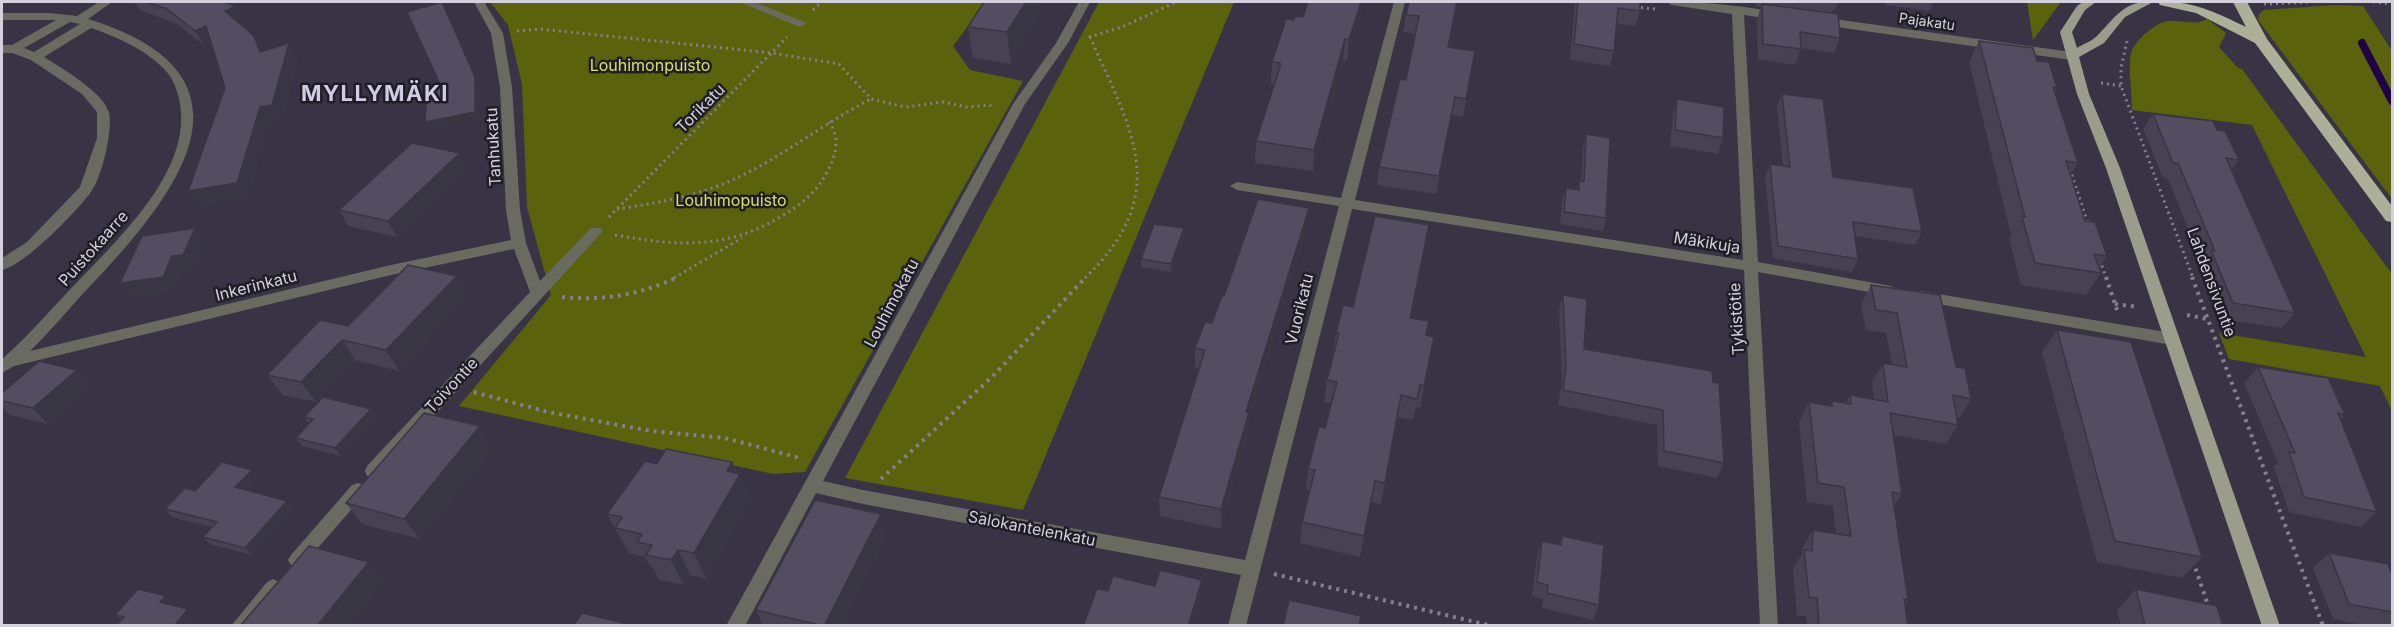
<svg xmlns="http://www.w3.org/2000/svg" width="2394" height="627" font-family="Inter,sans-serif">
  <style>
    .green { fill: #5b620c }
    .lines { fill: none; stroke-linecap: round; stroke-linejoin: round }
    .stream { stroke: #21004a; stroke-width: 8 }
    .path-far1 { stroke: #83808f; stroke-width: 3; stroke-dasharray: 2 4; stroke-linecap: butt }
    .path { stroke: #83808f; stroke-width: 4; stroke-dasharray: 3 5; stroke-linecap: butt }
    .minor { fill: #696b61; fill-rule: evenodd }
    .major { fill: #9a9d8a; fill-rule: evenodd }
    .highway { fill: #adb099; fill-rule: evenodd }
    .wall { fill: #474253 }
    .shaded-wall { fill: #393644 }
    .building { fill: #524d61; stroke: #393644; stroke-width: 1.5 }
    .labels { text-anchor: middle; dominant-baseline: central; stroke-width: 5; stroke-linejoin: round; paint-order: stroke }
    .far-street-label { font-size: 14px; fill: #d3d1dd; stroke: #1f1d25 }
    .park-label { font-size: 16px; fill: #d5e265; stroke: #1f1d25 }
    .street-label { font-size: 16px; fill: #d3d1dd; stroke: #1f1d25 }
    .district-label { font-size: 22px; font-weight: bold; letter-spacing: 1.5px; fill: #d0cce3; stroke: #1f1d25 }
  </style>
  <rect width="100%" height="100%" fill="#383446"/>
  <g class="green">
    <path d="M490,2H986L953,46L970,70L1023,81L805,472L773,474L459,406L551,295L527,207L522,84L508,25Z"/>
    <path d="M1099,2H1234L1023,510L845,478Z"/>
    <path d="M2027,2H2061L2033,40Z"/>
    <path d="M2334,5L2363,6L2392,51V199L2258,20L2259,14L2264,10Z"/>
    <path d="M2207,19L2226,33L2219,47L2237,67L2242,69L2392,274V411L2380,386L2229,359L2219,333L2366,357L2252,125L2132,110C2132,97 2128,63 2131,53C2135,40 2157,21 2170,21C2183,20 2196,26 2207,19Z"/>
  </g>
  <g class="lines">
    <path class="stream" d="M2362,43L2392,101"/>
    <g class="path-far1">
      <path d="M2373,2L2392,4"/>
      <path d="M2264,4L2309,2"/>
      <path d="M1635,7L1655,9"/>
      <path d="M813,10L821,2"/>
      <path d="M517,31L540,29L772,53L839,64L871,99L906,107L943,102L966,107L994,105"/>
      <path d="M1089,37L1122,27L1176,2"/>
      <path d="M2127,41L2121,68V86L2193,278"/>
      <path d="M2101,83L2121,86"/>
      <path d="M2070,169L2088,224"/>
      <path d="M617,209C659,203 702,195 741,176C786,154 826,122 871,99"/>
      <path d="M609,217L787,37"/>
      <path d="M615,235C675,246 726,250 780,217C799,206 816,193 826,174C836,156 841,139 829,122"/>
      <path d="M2100,260L2106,278"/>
      <path d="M674,278L742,238"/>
      <path d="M1085,278C1173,193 1132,132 1090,37"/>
    </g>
    <g class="path">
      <path d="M2106,277L2117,310"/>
      <path d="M2192,277L2323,626"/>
      <path d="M562,297C604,301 639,295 678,277"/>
      <path d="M2115,304L2138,307"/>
      <path d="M2187,315L2207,319"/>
      <path d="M474,392L548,412L651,431L725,438L796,457L799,462"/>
      <path d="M881,479L993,376L1086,277"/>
      <path d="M2193,561L2209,608"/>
      <path d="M1274,574L1492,626"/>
    </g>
    <g class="minor">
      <path d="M99,2H112L88,19C269,75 180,191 92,284C71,306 52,330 30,351L391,265L511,240L506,210L500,87L491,33L474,2H484L503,33L512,87L520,210L526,243L540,281L591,228H601L603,231L379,476L373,478L367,476L365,471L367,466L530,292L514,249L391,275L14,366L2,373V359C32,333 57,302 85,274C125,232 191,168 180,104C178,92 174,80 166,71C147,50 117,37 91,28L44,57C60,67 105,93 109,113C113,130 102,177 91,192C76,212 25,265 2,270V258L27,242L80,187L97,138V112L82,94L31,60L12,53H2V45H12L56,20H2V13H50L77,16ZM70,22L80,24L34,52L24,48Z"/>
      <path d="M739,2H754L807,23L801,27L797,26Z"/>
      <path d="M1079,2H1090L1068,43L1025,104L823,481L863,490L1245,560L1339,206L1237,190L1230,186L1237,182L1341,198L1394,2H1405L1355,200L1743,260L1732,14L1672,5L1666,2C1683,0 1772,7 1783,16L1777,20L1744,15L1758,262L1891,286L1898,291L1891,296L1758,272L1778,626H1760L1744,270L1352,209L1246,626H1228L1241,575L863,504L816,493L745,626H726L1013,104L1056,43Z"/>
      <path d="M1819,17L2072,52L2078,56L2072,60L1815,24V18Z"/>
      <path d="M1920,291L2172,333L2177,335L2180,339L2177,343L2172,345L1915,300L1913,296L1915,292Z"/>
      <path d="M358,483L364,485L366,490L364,495L303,565L297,567L291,565L288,560L291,555L352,485Z"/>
      <path d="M273,579L279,582L282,587L252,626H231L267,582Z"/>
    </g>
    <path class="major" d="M2083,2H2096L2085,10L2072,32L2077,48C2083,44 2092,41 2097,36C2115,18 2124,0 2153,2L2125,17L2104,43L2079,57L2089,94L2120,168L2280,626H2262L2106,168L2077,94L2060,32L2077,6Z"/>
    <path class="highway" d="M2158,2C2191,0 2217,13 2246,27L2233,2H2247L2267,39L2392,206V222L2386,221L2255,43L2196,13L2160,5Z"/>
  </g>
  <g class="wall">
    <path d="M134,2H224L245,21L240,24L254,36L263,51L298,58L281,121L269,123L247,199L200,206L225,88L211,43L205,46L177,24L140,10Z"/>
    <path d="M984,2H1038L1040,15L1011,64L973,58L968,27Z"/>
    <path d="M1308,2H1364L1347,61L1343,60L1313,171L1255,163L1256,141L1275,84H1271L1272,62L1294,20L1303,17Z"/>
    <path d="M1409,2L1449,47L1475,51L1463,117L1452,115L1436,194L1377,185L1379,167L1406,80L1416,34L1403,32L1406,15Z"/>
    <path d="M1575,2H1640V11L1635,26L1617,24L1614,51L1610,66L1570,60Z"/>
    <path d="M1756,2H1839L1835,9H1834L1832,13L1840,38L1834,53L1801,48L1795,65L1758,59L1757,19L1761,7L1756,6Z"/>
    <path d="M1885,2H1934L1929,11L1886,5Z"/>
    <path d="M1979,41L2037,61L2057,88L2055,92L2078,163L2070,175L2085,221L2107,256L2099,268L2101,273L2086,295L2021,285L2009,239L2011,235L1969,62Z"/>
    <path d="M1782,94L1833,177L1922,232L1915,245L1855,236L1858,259L1852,272L1773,258L1765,177L1770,164L1783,166L1777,106Z"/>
    <path d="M1677,99L1723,138L1718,154L1670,146L1673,115Z"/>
    <path d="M2153,114L2217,130L2239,160L2231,170L2295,313L2282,328L2221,319L2200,266L2202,263L2168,179L2163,178L2143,129Z"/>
    <path d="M1586,134L1606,218L1603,231L1560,224L1562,200L1566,188L1577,190L1579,181H1581L1583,147Z"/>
    <path d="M460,153L467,169L397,237L348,226L339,210Z"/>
    <path d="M1307,228L1248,423V432L1221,529L1160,516L1159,497L1199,369L1195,368V348L1212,323L1224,296Z"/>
    <path d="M1184,236L1171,272L1141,267V259Z"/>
    <path d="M1425,246L1411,318L1426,335L1434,337L1420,408L1416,407L1413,420L1397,417L1381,504L1371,502L1360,557L1300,543L1302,522L1310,491L1306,490L1308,469L1325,428L1331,403L1324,402L1327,380L1333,354L1336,333L1353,307Z"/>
    <path d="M457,276L468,296L399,371L355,360L316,402L283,395L267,375Z"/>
    <path d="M1871,285L1956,367L1971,399L1959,418H1957L1958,425L1946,444L1893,435L1902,494L1894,506L1908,600L1905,605L1908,626H1807L1806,616H1797L1793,568L1802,554V548L1813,530L1836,534L1833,506L1807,502L1799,422L1809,402L1829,406L1832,401L1846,403L1850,395L1874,400L1872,382L1883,363L1892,364L1886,333L1866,330L1861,305Z"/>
    <path d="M1563,295L1584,349L1713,382L1724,463L1717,478L1658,466L1657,425L1558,405L1562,382L1559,310Z"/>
    <path d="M2057,330L2202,557L2182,578L2097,562L2042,352Z"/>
    <path d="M2258,367L2345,415L2341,419L2377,512L2361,527L2289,512L2274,467L2278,463L2244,383Z"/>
    <path d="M91,385L48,424L10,415L2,407V393Z"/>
    <path d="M304,417H376L341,456L302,446L296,438L309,424Z"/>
    <path d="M493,448L420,539L362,524L346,503Z"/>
    <path d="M732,462L737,473L740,474L751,499L706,579L690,575L684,585L659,580L653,568L651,567L645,557L629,553L607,514L657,464Z"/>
    <path d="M252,470L258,477L246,490L287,501L294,509L252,555L210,544L203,537L212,527L172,517L165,509L195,491Z"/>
    <path d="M887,535L842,626H763L756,610Z"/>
    <path d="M1562,536L1599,605L1593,620L1542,608L1543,599L1532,596L1537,556L1542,541L1559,545Z"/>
    <path d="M2329,553L2392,575V626H2368L2333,619L2313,568Z"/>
    <path d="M2136,589L2223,626H2121L2117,610Z"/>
    <path d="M166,596L174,603L172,605L195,616L188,626H116L121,620L115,615Z"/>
  </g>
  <g class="shaded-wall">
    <path d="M1026,2H1038L1040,15L1011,64L1007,32Z"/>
    <path d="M1361,2H1364L1347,61L1349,40Z"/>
    <path d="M236,6L245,21L234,26L225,11Z"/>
    <path d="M446,9L479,85V120L429,130L425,122L475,112Z"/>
    <path d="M206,26L216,41L205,46L195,31Z"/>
    <path d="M254,36L263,51L260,52Z"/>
    <path d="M1345,39L1343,60L1313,171L1314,150Z"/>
    <path d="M289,43L298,58L281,121L269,123L247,199L200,206L188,191L260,107Z"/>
    <path d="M460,153L467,169L397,237L388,221Z"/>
    <path d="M1309,208L1307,228L1248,423V432L1221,529V509L1246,412Z"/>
    <path d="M1429,225L1425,246L1407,339L1410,318Z"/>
    <path d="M195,228L206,244L195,270L184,272L175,292L133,298L120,283L172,256Z"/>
    <path d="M1184,228V236L1171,272V264Z"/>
    <path d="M457,276L468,296L399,371L386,350Z"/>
    <path d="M342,340L355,360L316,402L301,382Z"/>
    <path d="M77,370L91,385L48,424L33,408Z"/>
    <path d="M371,409L376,417L341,456L335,448Z"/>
    <path d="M480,426L493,448L420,539L404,519Z"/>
    <path d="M732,462L738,477L740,474L751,499L706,579L694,553L727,471Z"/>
    <path d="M252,470L258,477L241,495L235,487Z"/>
    <path d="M287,501L294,509L252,555L245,548Z"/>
    <path d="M881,514L887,535L842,626H824Z"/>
    <path d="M678,550L690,575L684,585L671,560Z"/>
    <path d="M369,562L385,582L351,626H317Z"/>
    <path d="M1202,580L1201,600L1194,626H1188Z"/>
    <path d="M166,596L174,603L168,610L160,602Z"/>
    <path d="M188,609L195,616L188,626H174Z"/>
  </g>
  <g class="building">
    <path d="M147,2H224L236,6L225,11L254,36L260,52L289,43L272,105L260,107L237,183L188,191L225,88L206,26L195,31L167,9Z"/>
    <path d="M442,2L475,77V112L425,122L427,89L441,86L407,12Z"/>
    <path d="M984,2H1026L1007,32L968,27Z"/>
    <path d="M1308,2H1361L1349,40L1345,39L1314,150L1256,141L1280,67V63L1272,62L1286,19L1294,20L1295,16L1303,17Z"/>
    <path d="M1409,2H1457L1448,47L1475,51L1466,99L1455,97L1439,176L1379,167L1400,79L1406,80L1419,16L1406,15Z"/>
    <path d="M1578,2H1640V11L1618,8L1614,51L1574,44Z"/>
    <path d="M1762,4L1838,14L1840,38L1800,32L1801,49L1763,44Z"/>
    <path d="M1979,41L2033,48L2037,61L2049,62L2057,88L2053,87L2078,163L2066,161L2085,221L2095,222L2107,256L2094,254L2101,273L2035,263L2022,217H2025Z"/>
    <path d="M1782,94L1823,99L1833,177L1913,188L1922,232L1853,222L1858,259L1778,246L1770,164L1790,167Z"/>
    <path d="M1677,99L1724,107L1723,138L1675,130Z"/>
    <path d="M2153,114L2213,121L2217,130L2225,131L2239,160L2226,158L2295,313L2233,303L2211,250L2215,251L2178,163H2173Z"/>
    <path d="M1586,134L1610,138L1606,218L1564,212L1566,188L1579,190V181H1584Z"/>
    <path d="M412,143L460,153L388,221L339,210Z"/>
    <path d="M1258,199L1309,208L1246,412H1249L1221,509L1159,497L1205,350L1195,348L1205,322L1212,323L1222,296H1224Z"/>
    <path d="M1375,216L1429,225L1410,318L1429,321L1426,335L1434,337L1424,386L1420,385L1417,399L1401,395L1385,483L1375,481L1364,536L1302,522L1315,470L1308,469L1319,426L1325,428L1337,382L1327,380L1339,333H1336L1343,305L1353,307Z"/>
    <path d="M1154,224L1184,228L1171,264L1141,259Z"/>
    <path d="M195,228L183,255L172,256L163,277L120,283L142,236Z"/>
    <path d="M408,265L457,276L386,350L342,340L301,382L267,375L320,320L348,326Z"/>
    <path d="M1871,285L1940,295L1956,367L1965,368L1971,399L1953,395L1958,425L1890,413L1902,494L1892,492L1908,600L1904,599L1908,626H1819L1817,598L1809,597L1804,550L1812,551L1813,530L1851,536L1844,487L1818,483L1809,402L1832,406V401L1851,404L1850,395L1888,402L1883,363L1907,367L1897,313L1876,310Z"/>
    <path d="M1563,295L1587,299L1584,349L1712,371L1713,382L1719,383L1724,463L1664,451L1663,410L1563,390L1566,367Z"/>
    <path d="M2057,330L2131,342L2202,557L2115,541Z"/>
    <path d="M39,361L77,370L33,408L2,401V393Z"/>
    <path d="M2258,367L2328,378L2345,415L2338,413L2377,512L2304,497L2289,452L2295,453Z"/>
    <path d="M323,397L371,409L335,448L296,438L313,419L304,417Z"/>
    <path d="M424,413L480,426L404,519L346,503Z"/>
    <path d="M666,449L732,462L727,471L740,474L694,553L678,550L671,560L646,555L652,545L637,542L642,534L615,528L622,517L607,514L645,461L657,464Z"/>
    <path d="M222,462L252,470L235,487L287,501L245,548L203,537L217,522L165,509L185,488L195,491Z"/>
    <path d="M815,500L881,514L824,626L756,610Z"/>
    <path d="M1562,536L1604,545L1599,605L1547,593L1548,585L1537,582L1542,541L1561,545Z"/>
    <path d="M309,546L369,562L317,626H240Z"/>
    <path d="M2329,553L2388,564L2392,575V612L2349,604Z"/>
    <path d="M1160,570L1202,580L1188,626H1083L1097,589L1108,591L1113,576L1155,586Z"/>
    <path d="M138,589L166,596L160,602L188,609L174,626H116L124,617L115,615Z"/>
    <path d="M2136,589L2217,606L2223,626H2145Z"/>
    <path d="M1289,600L1361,616L1359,626H1283Z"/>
    <path d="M582,613L636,626H573Z"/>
  </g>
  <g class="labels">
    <g class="far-street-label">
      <text transform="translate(1927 21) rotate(8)">Pajakatu</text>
    </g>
    <g class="park-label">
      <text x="650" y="65">Louhimonpuisto</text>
      <text x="731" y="200">Louhimopuisto</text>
    </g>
    <g class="street-label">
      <text transform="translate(700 108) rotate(-45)">Torikatu</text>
      <text transform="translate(493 147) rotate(-93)">Tanhukatu</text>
      <text transform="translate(1707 242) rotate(9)">Mäkikuja</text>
      <text transform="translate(93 248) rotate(-48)">Puistokaarre</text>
      <text transform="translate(2212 282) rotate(70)">Lahdensivuntie</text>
      <text transform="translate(256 285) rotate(-14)">Inkerinkatu</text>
      <text transform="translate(891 303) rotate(-62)">Louhimokatu</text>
      <text transform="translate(1299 309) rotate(-76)">Vuorikatu</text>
      <text transform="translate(1736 319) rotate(-93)">Tykistötie</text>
      <text transform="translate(451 385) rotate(-47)">Toivontie</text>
      <text transform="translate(1032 528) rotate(11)">Salokantelenkatu</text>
    </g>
    <g class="district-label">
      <text x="375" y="93">MYLLYMÄKI</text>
    </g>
  </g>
  <rect width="2394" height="627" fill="none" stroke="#d3d1dd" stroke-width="6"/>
</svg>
